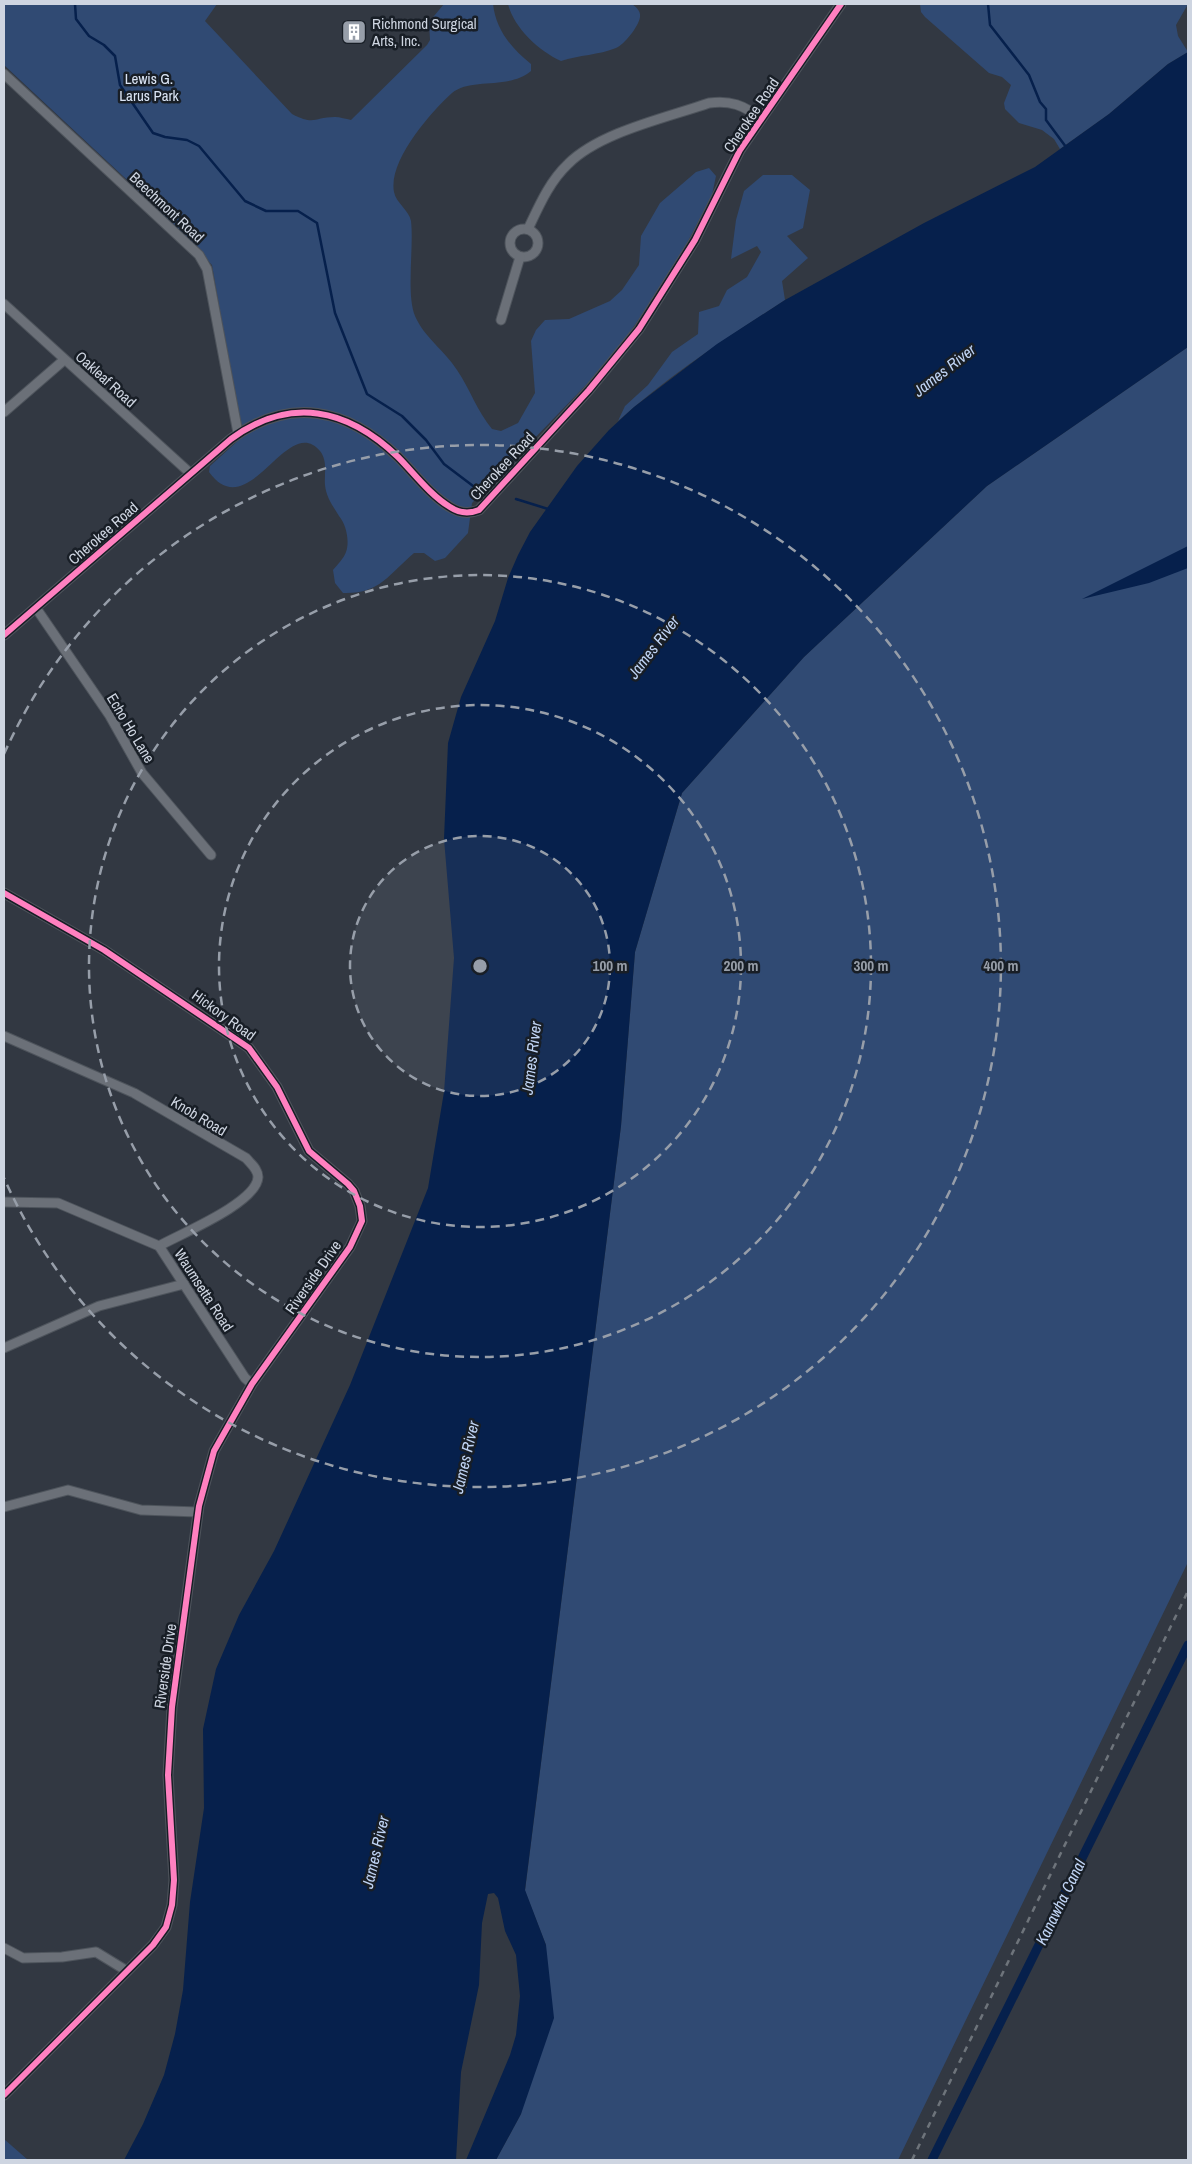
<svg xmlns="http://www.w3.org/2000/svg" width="1192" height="2164" font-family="'Archivo Narrow',sans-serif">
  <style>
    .green { fill: #304a73 }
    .water { fill: #06204c }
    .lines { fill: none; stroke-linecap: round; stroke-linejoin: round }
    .stream { stroke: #06204c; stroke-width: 2.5 }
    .canal { stroke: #06204c; stroke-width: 9 }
    .minor-casing { stroke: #4e545c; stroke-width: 11 }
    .minor { stroke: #6b7078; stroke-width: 9 }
    .rail { stroke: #6e747b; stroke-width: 2.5; stroke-dasharray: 6 6; stroke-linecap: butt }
    .cycleway-casing { stroke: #181e26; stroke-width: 9 }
    .cycleway { stroke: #ff80c0; stroke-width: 6 }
    .ring { fill: none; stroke: #979ea9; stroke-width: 2.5; stroke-dasharray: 9 6 }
    .labels { text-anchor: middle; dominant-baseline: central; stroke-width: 5; stroke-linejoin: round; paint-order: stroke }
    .poi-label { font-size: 15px; fill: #ced5e1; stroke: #181e26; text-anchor: start }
    .park-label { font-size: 15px; fill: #dbe5f5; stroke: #181e26 }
    .street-label { font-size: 15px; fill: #ced5e1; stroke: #181e26 }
    .water-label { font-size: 16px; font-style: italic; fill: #c0d4f4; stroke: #181e26 }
    .centre { fill: #979ea9; stroke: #181e26; stroke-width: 2.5 }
    .ring-label { font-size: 15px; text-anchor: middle; font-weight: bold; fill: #979ea9; stroke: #181e26; stroke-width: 5; stroke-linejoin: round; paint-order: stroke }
  </style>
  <rect width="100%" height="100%" fill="#323842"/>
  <g class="green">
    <path d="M4,4H217L205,21L292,114C315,126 314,117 335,117C340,117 346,119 351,120L427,45L430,40L429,22L444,4H493C496,30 511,48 531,64V71C509,90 471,77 452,93C430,113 388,161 394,192C396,203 409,210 411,221C414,248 406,293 415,316C424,337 445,351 457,370C470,389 477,411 492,429L501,431L518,423L535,393L531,341L536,330L545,320L569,319L610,301L622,290L639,265L641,236L660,203L696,172L709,168L716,176L712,195L686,245L655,296L625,339L587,384L472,503L468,533L445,558L435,561L424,553H414C388,575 380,594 343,593L335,583L333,570C337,565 344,558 346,552C350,541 346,524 339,516C333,506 326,497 325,485C324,474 328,461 320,451C287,412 249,527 209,472L210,466L242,437L212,265L154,205L4,65Z"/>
    <path d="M508,4H632C636,7 641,11 640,17C639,26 624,45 616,48C599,55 579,55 561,61C539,51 514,28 508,4Z"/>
    <path d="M920,4H1188L1176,25L1178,36L1188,52L1168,64L1109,114L1060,149L1054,139L1042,130L1019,123L1005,109L1004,103L1011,85L1002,77L989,73L925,17L921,12Z"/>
    <path d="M763,175H792L810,190L803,228L787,236L808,258L782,281L785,300C728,337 669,375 618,421L625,406L648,385L672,352L698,334L699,312L719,306L727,290L747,277L761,252L757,246L731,259L736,220L744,191Z"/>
    <path d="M1188,347V1562L898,2160H496L521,2114L546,1945L525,1891L621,1126L635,952L682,793L804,657L987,486Z"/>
    <path d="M4,2139L28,2160H4Z"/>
  </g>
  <g class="water">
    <path d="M1188,52V347L987,486L804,657L682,793L635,952L621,1126L525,1890L546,1945L554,2018L521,2114L496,2160H466L510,2055L516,2035L520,1996L516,1955L505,1931L498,1898L494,1893L488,1894L482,1923L479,1985L461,2072L456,2160H124L143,2124L164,2075L175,2034L183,1990L190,1902L204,1808L203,1729L216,1669L239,1615L274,1551L350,1385L428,1188L444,1092L454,958L444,839L448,743L461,697L495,621L508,578L518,555L530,532L577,466L609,430L634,407L717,344L785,300L924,223L1035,167L1109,114L1168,64Z"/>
    <path d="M1188,546V568L1149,583L1082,599Z"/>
  </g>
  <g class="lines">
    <g class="stream">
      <path d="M75,4L76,19L89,36L104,45L115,56L120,85L153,133L165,137L187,140L199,146L245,201L266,211H298L317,223L335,313L367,394L402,416L426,440L444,464L481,492"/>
      <path d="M988,4L990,25L1029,75L1040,102L1046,109V120L1066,147"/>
      <path d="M516,499L548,509"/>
    </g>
    <path class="canal" d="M932,2160L1188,1645"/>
    <defs>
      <g id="minor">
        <path d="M4,74L199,255L207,269L238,433"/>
        <circle cx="524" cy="243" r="14"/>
        <path d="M528,229C539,206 549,182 568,164C600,132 666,118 709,103C730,100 744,105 761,119"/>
        <path d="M4,304L190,473"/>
        <path d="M501,320L520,257"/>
        <path d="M4,412L64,360"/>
        <path d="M36,608L110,716L142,773L211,855"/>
        <path d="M4,635L231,439C290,396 347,408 398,457C414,473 430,495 450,507C459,513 469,514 479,510L589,390L639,329L695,240L740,150L841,4"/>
        <path d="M4,893L104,950L249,1048L277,1087L309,1151L348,1184L354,1191L360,1206L362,1221L350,1247L252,1384L214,1451L199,1506L172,1707L168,1775L174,1880L172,1905L166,1927L153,1945L4,2095"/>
        <path d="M4,1036L134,1093L246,1158C251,1164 258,1169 258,1177C257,1203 180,1234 159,1246"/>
        <path d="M4,1202L58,1203L159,1246L245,1378L252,1384"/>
        <path d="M4,1348L99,1306L184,1284"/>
        <path d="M4,1507L68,1490L141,1510L198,1512"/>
        <path d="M4,1948L23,1958L62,1957L96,1952L127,1971"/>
      </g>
    </defs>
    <use href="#minor" class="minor-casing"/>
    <use href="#minor" class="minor"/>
    <path class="rail" d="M912,2160L1188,1591"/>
    <defs>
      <g id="cycleway">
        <path d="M4,635L231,439C290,396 347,408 398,457C414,473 430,495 450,507C459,513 469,514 479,510L589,390L639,329L695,240L740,150L841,4"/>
        <path d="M4,893L104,950L249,1048L277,1087L309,1151L348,1184L354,1191L360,1206L362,1221L350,1247L252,1384L214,1451L199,1506L172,1707L168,1775L174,1880L172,1905L166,1927L153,1945L4,2095"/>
      </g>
    </defs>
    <use href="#cycleway" class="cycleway-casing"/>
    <use href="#cycleway" class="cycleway"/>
  </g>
  <circle cx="480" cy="966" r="130" fill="#979ea9" fill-opacity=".12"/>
  <g class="ring">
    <circle cx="480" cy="966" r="130"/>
    <circle cx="480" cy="966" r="261"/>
    <circle cx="480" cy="966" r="391"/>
    <path d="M4 754A521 521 0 1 1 4 1178"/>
  </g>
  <defs>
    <symbol id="building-square" viewBox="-11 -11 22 22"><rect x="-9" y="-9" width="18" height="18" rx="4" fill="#979ea9" stroke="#181e26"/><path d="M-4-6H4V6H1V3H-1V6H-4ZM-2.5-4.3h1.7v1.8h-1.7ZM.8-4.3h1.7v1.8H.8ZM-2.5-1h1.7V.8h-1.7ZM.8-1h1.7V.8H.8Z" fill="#fff"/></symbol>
  </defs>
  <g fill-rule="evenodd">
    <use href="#building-square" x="340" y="18" width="28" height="28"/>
  </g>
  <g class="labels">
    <g class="poi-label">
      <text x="372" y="23">Richmond Surgical<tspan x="372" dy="17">Arts, Inc.</tspan></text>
    </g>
    <g class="park-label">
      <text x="149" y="78">Lewis G.<tspan x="149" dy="17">Larus Park</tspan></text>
    </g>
    <g class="street-label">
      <text transform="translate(751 115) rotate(-56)">Cherokee Road</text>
      <text transform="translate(167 207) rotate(43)">Beechmont Road</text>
      <text transform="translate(106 379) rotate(42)">Oakleaf Road</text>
      <text transform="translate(502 466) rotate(-47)">Cherokee Road</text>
      <text transform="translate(103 533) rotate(-41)">Cherokee Road</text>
      <text transform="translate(131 728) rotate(59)">Echo Ho Lane</text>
      <text transform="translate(224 1015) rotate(36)">Hickory Road</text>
      <text transform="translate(199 1116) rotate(31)">Knob Road</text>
      <text transform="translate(313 1277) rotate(-55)">Riverside Drive</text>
      <text transform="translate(204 1290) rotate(57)">Waumsetta Road</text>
      <text transform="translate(165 1666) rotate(-82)">Riverside Drive</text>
    </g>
    <g class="water-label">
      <text transform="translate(944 370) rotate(-38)">James River</text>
      <text transform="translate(653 647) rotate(-53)">James River</text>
      <text transform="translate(531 1058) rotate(-83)">James River</text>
      <text transform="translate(465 1457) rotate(-77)">James River</text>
      <text transform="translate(375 1852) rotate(-77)">James River</text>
      <text transform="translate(1060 1902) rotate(-64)">Kanawha Canal</text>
    </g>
  </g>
  <circle cx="480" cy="966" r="8" class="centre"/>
  <g class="ring-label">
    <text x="610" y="971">100 m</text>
    <text x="741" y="971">200 m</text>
    <text x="871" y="971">300 m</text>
    <text x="1001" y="971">400 m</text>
  </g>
  <rect width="1192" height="2164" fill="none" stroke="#ced5e1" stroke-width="10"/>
</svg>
